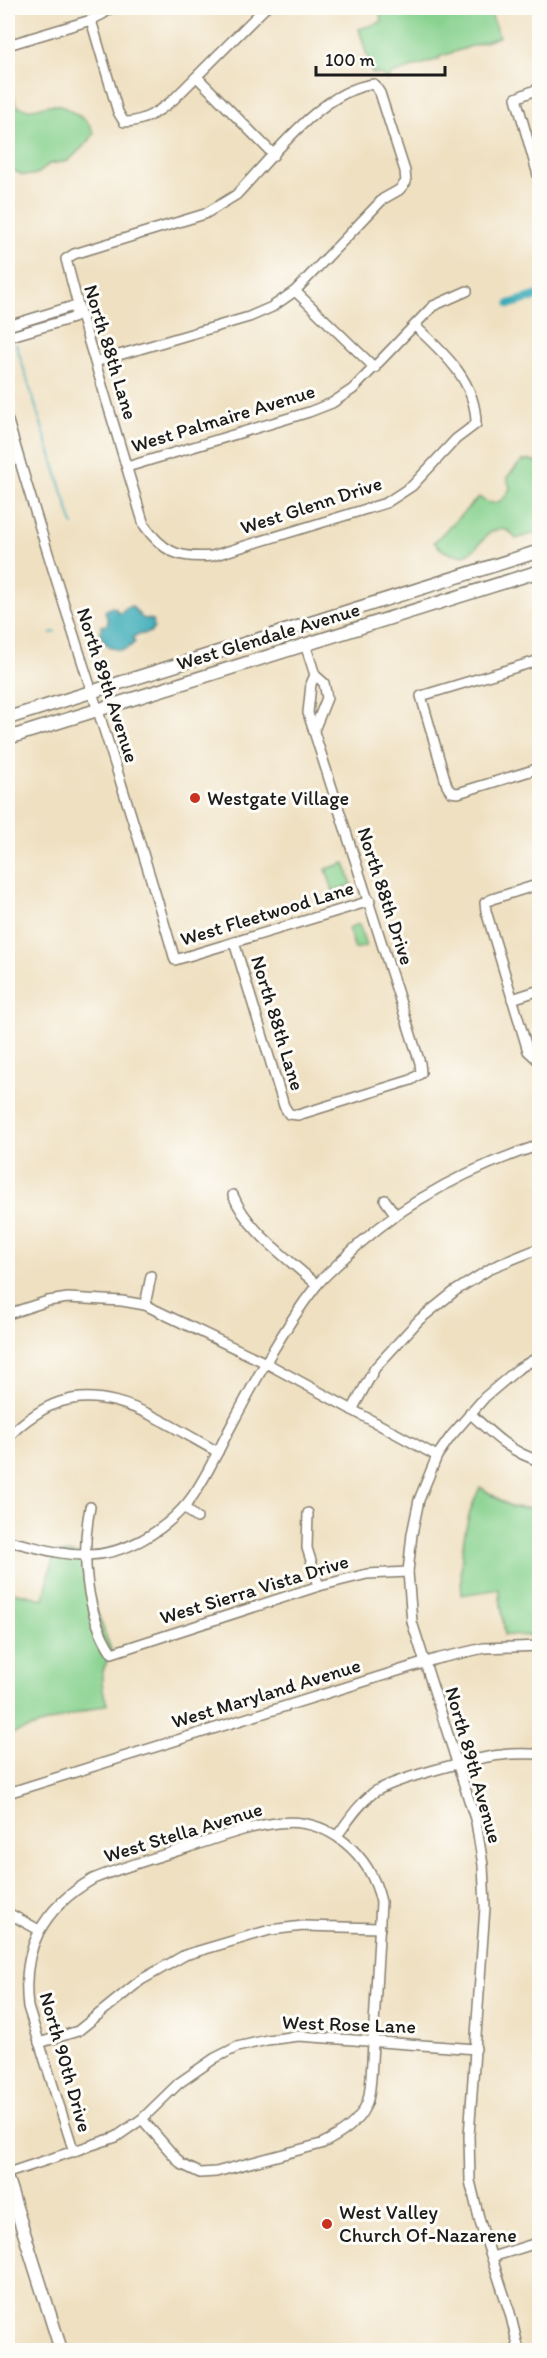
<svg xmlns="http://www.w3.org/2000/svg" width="547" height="2358" font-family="Itim,sans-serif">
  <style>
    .green { fill: #88d28f; stroke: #527756; stroke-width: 1.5 }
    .water { fill: #3babb7; stroke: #2c646a; stroke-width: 1.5 }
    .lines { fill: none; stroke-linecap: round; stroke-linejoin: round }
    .stream { stroke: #3babb7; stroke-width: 2 }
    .canal { stroke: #3babb7; stroke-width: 9 }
    .minor-casing { stroke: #867e6e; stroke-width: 12 }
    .secondary-casing { stroke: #867e6e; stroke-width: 15 }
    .minor { stroke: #fff; stroke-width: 9 }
    .secondary { stroke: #fff; stroke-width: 12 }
    .poi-dot { fill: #c8321e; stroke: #fdfcf7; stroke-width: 2 }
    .labels { text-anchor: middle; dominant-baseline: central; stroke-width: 6; stroke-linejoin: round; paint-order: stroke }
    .street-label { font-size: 20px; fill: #1c1c1c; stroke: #fdfcf7 }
    .poi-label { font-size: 20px; fill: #1c1c1c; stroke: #fdfcf7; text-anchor: start }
  </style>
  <rect width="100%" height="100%" fill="#fdfcf7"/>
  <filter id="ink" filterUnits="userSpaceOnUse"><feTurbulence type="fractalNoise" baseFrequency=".0167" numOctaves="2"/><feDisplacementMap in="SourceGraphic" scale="12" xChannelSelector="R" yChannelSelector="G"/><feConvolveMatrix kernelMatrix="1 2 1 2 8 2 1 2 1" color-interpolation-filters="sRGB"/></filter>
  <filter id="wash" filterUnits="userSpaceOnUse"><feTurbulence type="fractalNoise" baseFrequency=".008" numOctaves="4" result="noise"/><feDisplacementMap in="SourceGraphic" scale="24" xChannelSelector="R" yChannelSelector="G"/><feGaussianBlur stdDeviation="1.35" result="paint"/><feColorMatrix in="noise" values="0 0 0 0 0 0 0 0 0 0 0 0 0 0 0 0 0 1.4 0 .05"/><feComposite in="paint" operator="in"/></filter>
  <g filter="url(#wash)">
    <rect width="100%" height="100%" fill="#efe0c1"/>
    <g class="green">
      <path d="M378,8H489L499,37L439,57V59L391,74L388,80L380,74L372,73L359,29L382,22Z"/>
      <path d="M8,80L11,85L15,104C33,116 40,103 57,105C64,106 69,110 75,114C85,119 89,122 94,133L89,141L68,161L49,164L39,173L32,175H23L8,168Z"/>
      <path d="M530,460L539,463V532L516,539L509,531C486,524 484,545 469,553C456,559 442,552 434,542L479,497C492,508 504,503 510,488L507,477L522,461Z"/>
      <path d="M345,863L352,885L333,891L326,869Z"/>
      <path d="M359,924L366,946L355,949L348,928Z"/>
      <path d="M480,1487L511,1507L539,1509V1636L505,1635L499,1589L462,1595C459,1558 464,1520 480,1487Z"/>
      <path d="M54,1552L87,1555V1584L112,1653C99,1672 100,1683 107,1704L8,1735V1591L44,1599Z"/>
    </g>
    <path class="water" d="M132,606L142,618L153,620L154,628L151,632L134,636L133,639L135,642C123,656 105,650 100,633L102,625L105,626L108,622L105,611L111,607L116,608L118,613H120L127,607Z"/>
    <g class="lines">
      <g class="stream">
        <path d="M16,344L73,525"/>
        <path d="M51,633L55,632"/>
      </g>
      <path class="canal" d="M510,304L540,295"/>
    </g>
  </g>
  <g filter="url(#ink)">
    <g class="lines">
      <defs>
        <g id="minor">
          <path d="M91,20L118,112L124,122C143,122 158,112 173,100L265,8"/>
          <path d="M8,45L91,20L103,14L111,8"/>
          <path d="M197,77L274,155"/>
          <path d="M540,88L516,98L540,182"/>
          <path d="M295,291L375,368"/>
          <path d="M8,326L70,307L79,309"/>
          <path d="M8,337L73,318L79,309"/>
          <path d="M95,362L249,317L272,307L295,291L383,199L399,190L406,182L405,171L380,93L374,84C321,90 272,158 236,195L205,214L74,254L66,259L79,309L144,525C163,552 179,559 212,556L386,503L412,486L456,439L476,424C476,381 444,353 415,326"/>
          <path d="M8,421C60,602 123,779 175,960L370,901"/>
          <path d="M127,467L309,412L332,403L353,389L433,306L467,291"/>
          <path d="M305,644L315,675L324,683L327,698L314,730"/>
          <path d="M540,660L421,696L447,786L451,792L458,793L540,768"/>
          <path d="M540,884L492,899L485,903L486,911L528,1051L540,1062"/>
          <path d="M234,942L284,1106L289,1114L298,1115L411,1080L421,1073L420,1063L308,713L311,684L315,675"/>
          <path d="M512,999L540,990"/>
          <path d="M233,1195C248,1232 288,1258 317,1285"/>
          <path d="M385,1200L395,1214"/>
          <path d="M145,1305L151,1276"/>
          <path d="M8,1314L48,1301L68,1298L122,1301L145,1305L266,1363L437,1456"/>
          <path d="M352,1410L375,1368L419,1320L455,1291L493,1267L540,1248"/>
          <path d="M470,1413C491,1433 511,1453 540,1461"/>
          <path d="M8,1438C16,1428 25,1421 36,1414C98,1371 163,1423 218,1452"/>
          <path d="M90,1507C81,1553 85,1613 112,1653L319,1586L367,1574L408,1572"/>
          <path d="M184,1507L197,1518"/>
          <path d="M308,1513L307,1548L319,1586"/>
          <path d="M8,1541C34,1546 60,1556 88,1555C124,1554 159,1534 183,1508C199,1492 218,1451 229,1430C255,1381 282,1330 316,1286C323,1277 333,1269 342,1260C398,1205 465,1169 540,1145"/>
          <path d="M8,1793L436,1659L484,1648L540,1646"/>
          <path d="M337,1836C348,1821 358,1805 373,1793C390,1780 478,1757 502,1755C514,1753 527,1754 540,1754"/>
          <path d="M8,1913L39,1930"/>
          <path d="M39,2043L78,2031L141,1980L185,1955L270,1930L303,1926L380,1928"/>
          <path d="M74,2152L28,2007C21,1948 43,1908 93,1879C125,1866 157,1857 190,1847C218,1838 248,1826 278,1823C329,1817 370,1854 381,1902L371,2078C370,2087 370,2099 365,2107C357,2124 338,2136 321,2144L216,2172L200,2173L181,2164L142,2119"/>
          <path d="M8,2173L116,2137L142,2119L179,2083L215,2058L237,2047L267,2040L299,2036L476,2049"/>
          <path d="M492,2257L540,2242"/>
          <path d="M519,2350L510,2313L480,2222L470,2181L469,2136L485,1907L483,1865L476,1822L412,1622L408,1572L412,1534L419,1500L437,1456L451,1436L485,1397L518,1369L540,1356"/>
        </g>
        <g id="secondary">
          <path d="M8,718L540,551"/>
          <path d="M8,738L540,571"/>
          <path d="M8,2182L61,2350"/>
        </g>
      </defs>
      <use href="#minor" class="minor-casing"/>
      <use href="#secondary" class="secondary-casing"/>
      <use href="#minor" class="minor"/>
      <use href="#secondary" class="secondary"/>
    </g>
  </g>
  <g class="poi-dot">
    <circle cx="195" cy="798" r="6"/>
    <circle cx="327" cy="2224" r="6"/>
  </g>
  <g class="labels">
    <g class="street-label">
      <text transform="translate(111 352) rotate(73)">North 88th Lane</text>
      <text transform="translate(223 418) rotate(-17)">West Palmaire Avenue</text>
      <text transform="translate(311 505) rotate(-18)">West Glenn Drive</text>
      <text transform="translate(268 636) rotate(-17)">West Glendale Avenue</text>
      <text transform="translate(108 685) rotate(72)">North 89th Avenue</text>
      <text transform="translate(386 896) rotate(72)">North 88th Drive</text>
      <text transform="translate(267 913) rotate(-17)">West Fleetwood Lane</text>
      <text transform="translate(278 1023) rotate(73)">North 88th Lane</text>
      <text transform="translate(254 1589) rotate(-17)">West Sierra Vista Drive</text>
      <text transform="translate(266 1693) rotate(-17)">West Maryland Avenue</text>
      <text transform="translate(474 1765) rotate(74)">North 89th Avenue</text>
      <text transform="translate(183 1832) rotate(-17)">West Stella Avenue</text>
      <text transform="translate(349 2024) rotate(2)">West Rose Lane</text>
      <text transform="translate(66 2062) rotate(74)">North 90th Drive</text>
    </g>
    <g class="poi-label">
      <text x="207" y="798">Westgate Village</text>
      <text x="339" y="2212">West Valley<tspan x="339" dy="23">Church Of-Nazarene</tspan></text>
    </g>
  </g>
  <rect width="547" height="2358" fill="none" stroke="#fdfcf7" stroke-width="30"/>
  <path d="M316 66v9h129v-9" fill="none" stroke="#1c1c1c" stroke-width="3"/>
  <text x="325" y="66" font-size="18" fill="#1c1c1c" stroke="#fdfcf7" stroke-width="4.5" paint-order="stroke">100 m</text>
</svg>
